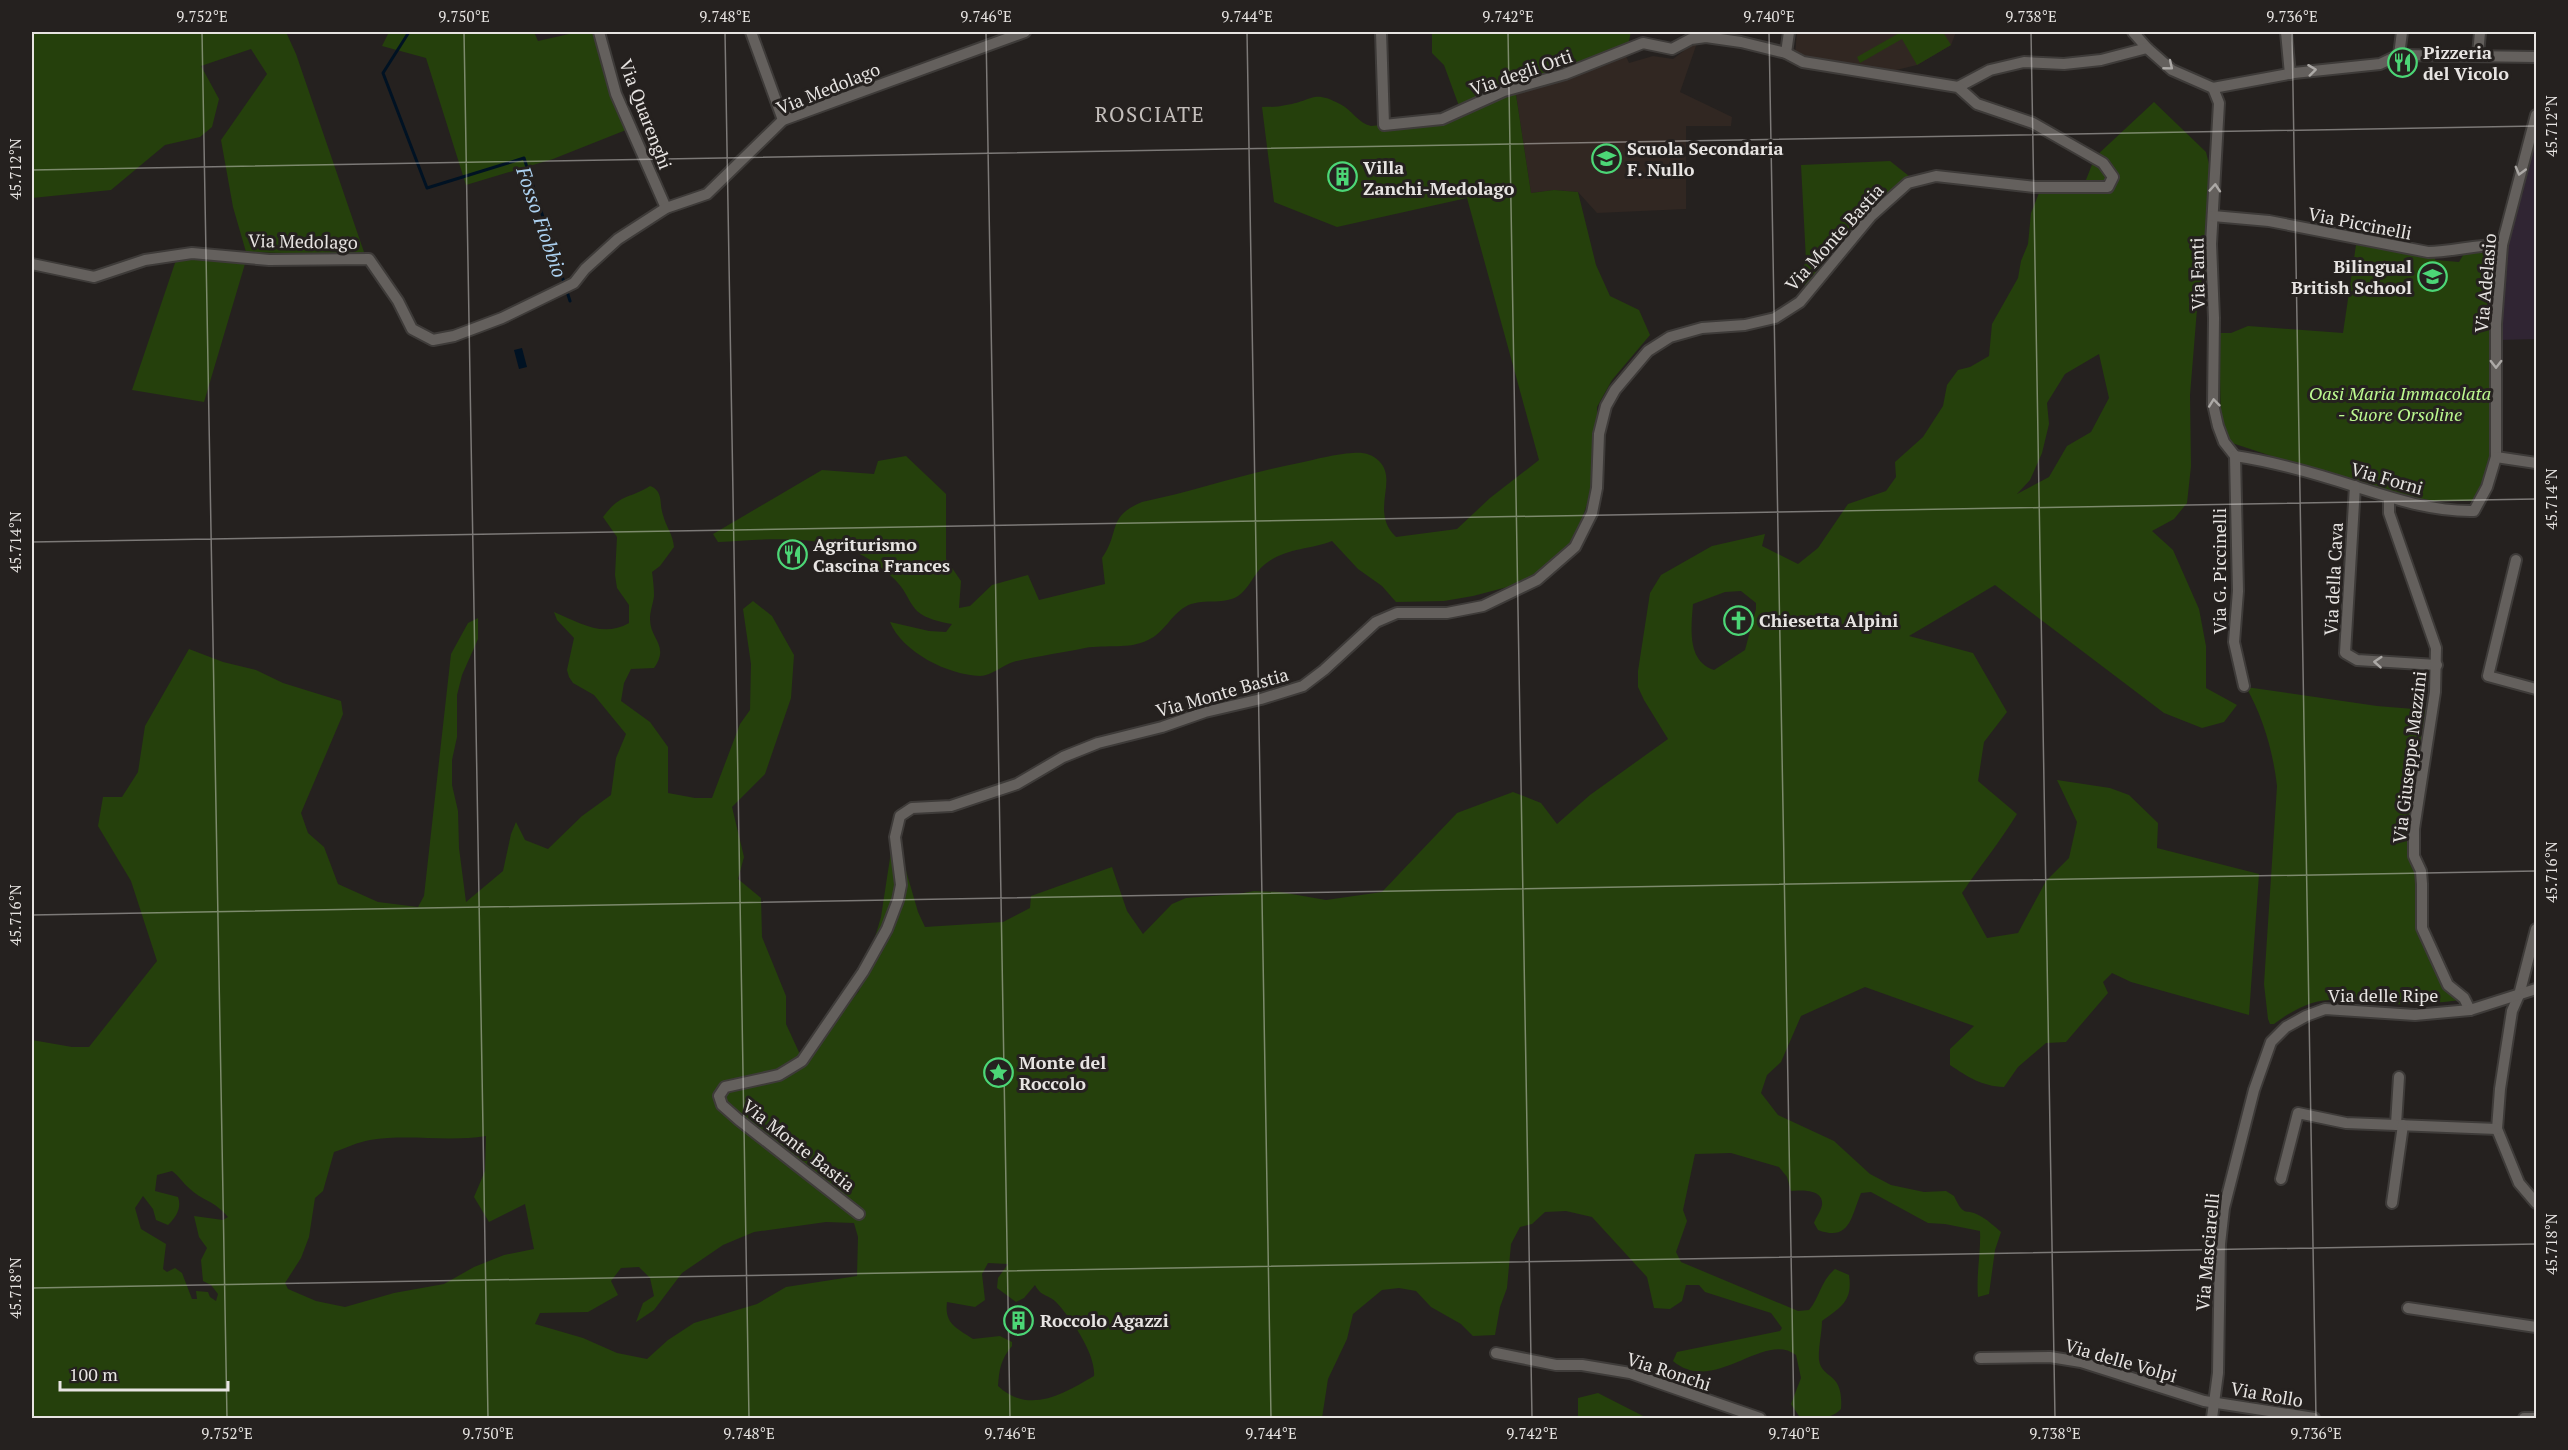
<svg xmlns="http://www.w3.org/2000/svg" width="2568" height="1450" font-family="'PT Serif',serif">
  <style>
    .built { fill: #312722 }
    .medical { fill: #302533 }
    .green { fill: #25400c; fill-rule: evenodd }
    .water { fill: #001223 }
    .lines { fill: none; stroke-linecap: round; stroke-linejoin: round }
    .stream { stroke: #001223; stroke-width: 3 }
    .street-casing { stroke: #3e3b39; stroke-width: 14 }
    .street { stroke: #64605d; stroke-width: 10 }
    .oneway { stroke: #aca9a6 }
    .ticks { fill: none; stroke: #e7e4e2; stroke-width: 1.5; stroke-opacity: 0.45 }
    .labels { text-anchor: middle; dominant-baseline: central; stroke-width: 6; stroke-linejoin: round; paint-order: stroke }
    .poi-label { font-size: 18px; font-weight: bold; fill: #e7e4e2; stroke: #25211f; text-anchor: start }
    .street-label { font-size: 18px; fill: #e7e4e2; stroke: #25211f }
    .park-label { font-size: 18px; font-style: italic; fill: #bcf990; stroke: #25211f }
    .water-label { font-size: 20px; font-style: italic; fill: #acd1f0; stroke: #25211f }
    .quarter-label { font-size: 21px; letter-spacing: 1.5px; fill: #c3bebb; stroke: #25211f }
    .neatline { fill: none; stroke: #e7e4e2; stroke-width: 2 }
    .ticks-label { font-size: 15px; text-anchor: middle; fill: #e7e4e2 }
  </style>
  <rect width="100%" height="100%" fill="#25211f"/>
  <g class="built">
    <path d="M1797,32H1956L1951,45L1917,65L1888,72L1832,65L1795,54Z"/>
    <path d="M1698,40L1680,92L1732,117L1731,126H1686V209L1597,213L1578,192L1554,190L1531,193L1515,88L1625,54L1629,63L1653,56L1673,59Z"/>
  </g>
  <path class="medical" d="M2536,122V339L2499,340V292L2512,216L2523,193Z"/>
  <g class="green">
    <path d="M32,32H286L296,54L365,255L246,252L233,207L221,140L267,74L251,49L201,66L219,99L212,127L200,137L165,145L111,190L32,198Z"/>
    <path d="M389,32H534L538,41L578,32H592L626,130L553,159L466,185L426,58L382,46Z"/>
    <path d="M1432,32H1631L1628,45L1619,51L1459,106L1444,65L1432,53Z"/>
    <path d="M1901,32H1943L1951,45L1917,65L1902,39L1860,63L1857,57Z"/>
    <path d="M1515,88L1531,193L1554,190L1578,192L1596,265L1610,296L1639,310L1650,335L1612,380L1597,407V456L1587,504L1578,531L1559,559L1515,585L1473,596L1444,601L1396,602L1382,586L1358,569L1332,541C1309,550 1284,548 1264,565C1254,573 1249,589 1238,596C1222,606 1201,597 1185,607C1171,615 1164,633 1148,640C1128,650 1107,644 1085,648C1062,653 1037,656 1013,662C1003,665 991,676 980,676C948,675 902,652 890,622L929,631L946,632L952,624C940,622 926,619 917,611C911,605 907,595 902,588C896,579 884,570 875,563C832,532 768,539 718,542L713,534L822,470L874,474L878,461L906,456L946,494V559L961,581L959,608L970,606L992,585L1028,575L1039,600L1105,584L1102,558C1121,531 1106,517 1142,502C1195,491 1246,473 1299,463C1317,459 1335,454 1353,453C1363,452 1372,454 1379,461C1399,481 1369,511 1396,537L1457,529L1490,498L1539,460L1467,198L1337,227L1274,202L1262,107C1270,107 1279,107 1286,105C1313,101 1312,89 1340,104C1352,110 1358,123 1371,126L1442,119Z"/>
    <path d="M2154,102L2206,152L2210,168L2205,277L2197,309L2190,395L2191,466L2187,503L2174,519L2152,531L2173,550L2199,609L2206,646V688L2237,705L2224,722L2202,728L2164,713L1995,585L1909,636L1973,653L2007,712L1984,742L1978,781L2017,814C2000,842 1980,866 1962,893L1987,938L2018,933L2046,881L2069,858L2077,822L2057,780L2110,788L2129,795L2158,823L2157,848L2259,874L2249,1015L2131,982L2112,973L2103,982L2108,993L2066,1042L2046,1043L2018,1067L2004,1087C1981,1086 1968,1077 1950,1065V1049L1974,1026L1865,987L1801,1016L1781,1062L1767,1075L1761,1093L1778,1115L1834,1141L1870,1174L1891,1185L1924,1192L1946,1191L1954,1196C1965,1220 1965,1206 1982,1217C1989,1221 1995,1227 2001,1232L1995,1250L1989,1294L1978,1297C1976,1274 1981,1253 1980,1231L1945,1224L1928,1223L1871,1192L1861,1193C1851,1217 1850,1242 1818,1230L1814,1223C1816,1217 1821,1211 1822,1205C1824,1189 1801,1190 1791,1191L1787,1177L1779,1167L1731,1153L1695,1154L1683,1210L1687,1221L1676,1252L1681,1262L1798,1311L1809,1310C1820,1297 1820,1282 1835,1269L1849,1275C1853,1301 1841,1307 1822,1321C1822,1333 1818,1348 1819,1360C1822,1380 1844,1371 1841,1409C1829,1421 1814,1419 1799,1416L1791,1404L1801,1378L1796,1355C1764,1330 1714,1396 1673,1361L1677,1352L1780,1331L1782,1328L1771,1313L1705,1292L1699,1285H1686L1682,1301L1670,1309L1654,1308L1647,1277L1592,1217L1566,1211L1545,1212L1532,1224L1520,1227L1511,1244L1507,1288L1500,1307L1495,1335L1473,1336L1461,1324L1431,1307L1416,1291L1399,1288L1382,1290L1353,1314L1347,1339L1328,1379L1322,1418H32V1040L72,1047H89L157,961L131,881L98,826L103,797H122L138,772L145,726L189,649L223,662L256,670L283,683L341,701L343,714L301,813L308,833L324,847L338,884L378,902L418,907L424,896L451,654L468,623L478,618V639L462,675L457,695V737L452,760V785L458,811L459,848L466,902L503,871L511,834L516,822L525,840L548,849L582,816L611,795L616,758L626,734L594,695L573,683L569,677L567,670L574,638L557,620L554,612C580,623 603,638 629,623V605L617,588L615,575L617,537L603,517C621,493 627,500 650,486C664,491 659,504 663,515C666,527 673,534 674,547L660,566L652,572C653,579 654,588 654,596C653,604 650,611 650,619C650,640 670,645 654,668L631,669L624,683L621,701L650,722L668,747V793L695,798H712L740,724L750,710L751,664L743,609L753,601L772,616L794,655L791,698L765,774L732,807L744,857L738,879L761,898L762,937L786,996V1024L803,1061L859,991L881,917L892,845L900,850L918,912L925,927L1003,922L1030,908L1031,896L1112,867L1127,911L1143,934L1172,904L1186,898L1238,894L1254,891L1280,892L1326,900L1382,892L1457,813L1513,792L1541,803L1557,824L1590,795L1668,739L1644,700L1638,687V671L1650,593L1661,575L1712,546L1765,534L1762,546L1798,564L1818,548L1848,504L1886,491L1896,477L1895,462L1923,437L1943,406L1947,385L1958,370L1970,367L1989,356L1992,324L2018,278L2021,261L2028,244L2031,213L2041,188L2082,190L2095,157ZM2099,354L2109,398L2091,432L2067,446L2049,477L2017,494L2030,480L2042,453L2049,424L2047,403L2065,374ZM1741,591L1756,603V609L1745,650L1714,670C1687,661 1691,629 1693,604L1725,592ZM486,1136L485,1171L474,1197L489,1222L525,1204L534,1249L504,1255L474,1267L444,1284L394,1293L345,1307L316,1301L288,1289L285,1283L301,1258L309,1237L315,1198L323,1191L334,1152C346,1148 358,1142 370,1140C408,1134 448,1142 486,1136ZM172,1171C179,1176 183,1183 189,1188C202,1201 214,1200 228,1217L223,1220L194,1216L199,1237L207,1248L201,1260L203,1281L211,1285L218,1294L216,1301L210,1297L208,1292L196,1291L197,1299H192L182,1273L175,1268L167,1272L163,1269L166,1244L141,1229L135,1208L143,1196L153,1209L156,1220L168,1225C176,1217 182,1208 178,1197L155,1191L157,1175ZM826,1222L854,1223L858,1237L857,1276L786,1287L757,1304L694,1323L668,1340L647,1359L617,1353L583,1338L535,1324L540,1313L588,1312L618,1295L611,1281L621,1268L639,1267L650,1278L654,1296L643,1303L636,1322L654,1310L682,1273L723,1245L754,1232ZM988,1263L1008,1264L998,1278L997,1288L1016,1302L1024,1298L1035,1285C1041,1297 1048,1294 1056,1302C1071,1318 1096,1354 1094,1376C1063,1394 1029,1415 998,1386C999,1369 1001,1359 1012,1346V1342L1000,1336L973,1339C957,1328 944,1324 947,1302L975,1307L985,1300L982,1274Z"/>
    <path d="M1890,161L1914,180L1898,200L1874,221L1818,289L1798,283L1806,260L1801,165Z"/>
    <path d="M2356,245L2435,257V260L2459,262L2465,252H2495L2496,271L2490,278L2491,460L2474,501H2431L2378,491L2229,442L2221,426L2219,333H2231L2248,326L2343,333Z"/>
    <path d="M192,253L247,257L204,402L132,390L175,263Z"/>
    <path d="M2246,687L2377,706L2426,710L2410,828L2416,867L2419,924L2460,1000C2438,1003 2415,1005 2391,1004C2338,1002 2322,988 2274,1024H2270L2268,1019L2264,984L2277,786C2273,751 2263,717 2246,687Z"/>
    <path d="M1598,1393L1647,1418H1578V1398Z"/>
  </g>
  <path class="water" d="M522,348L527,367L519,369L514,350Z"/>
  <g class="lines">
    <path class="stream" d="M409,32L383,73L427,188L524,158L570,301"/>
    <defs>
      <g id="street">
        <path d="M599,32L616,94L666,208"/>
        <path d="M751,32L783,120"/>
        <path d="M2133,32L2147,48L2172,70L2213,88L2294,73L2380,64L2399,55L2536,57"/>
        <path d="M2286,32L2290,74"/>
        <path d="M1786,53L1789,32"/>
        <path d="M2399,55L2402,32"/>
        <path d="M2478,55L2480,32"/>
        <path d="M1958,87L1990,70L2024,62L2064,64L2101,60L2147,48"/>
        <path d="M2213,88L2219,103L2211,244L2214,318L2213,404L2218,426L2224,442L2235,456"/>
        <path d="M2213,216L2269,221L2428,252C2453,252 2476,244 2502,245"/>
        <path d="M32,264L94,277L145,260L192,253L269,260L369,259L398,301L412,329L433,340L454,336L502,318L574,283L585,269L618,239L666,208L707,194L783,120L1025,32"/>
        <path d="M2235,456C2276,462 2317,474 2357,487C2395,499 2433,512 2474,511L2487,487L2496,457V324L2502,245L2536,115"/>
        <path d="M2235,456L2238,591L2234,642L2244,686"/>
        <path d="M2496,457L2536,463"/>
        <path d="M2355,486L2345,653L2357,660L2437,665"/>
        <path d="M2389,499V513L2436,648L2435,692L2414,829V856L2421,871L2422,884V928L2448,985L2464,998L2470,1010"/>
        <path d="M2516,560L2488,676L2536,689"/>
        <path d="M2536,929L2519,995L2512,1011L2500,1089L2497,1129L2519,1183L2536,1203"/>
        <path d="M2396,1124L2399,1077"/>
        <path d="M2281,1179L2298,1113L2346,1123L2497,1129"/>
        <path d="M2392,1203L2403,1125"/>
        <path d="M859,1214L739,1120L722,1105L719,1096L725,1087L779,1075L802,1061L863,972L887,929L898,900L901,885L895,837L900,816L912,808L951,806L1017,784L1063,757L1098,743L1162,727L1205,712L1261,699L1303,686L1324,670L1376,622L1397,613H1447L1483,606L1537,580L1575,547L1592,513L1597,488L1599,434L1606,406L1615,390L1648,351L1670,337L1702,328L1745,325L1775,318L1800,302L1871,216L1908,183L1936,176L2035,187H2108L2113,177L2103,163L2033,123L1977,104L1958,87L1803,62L1786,53L1741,42L1706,37L1691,39L1672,49L1643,43L1565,74L1504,91L1442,119L1384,125L1381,32"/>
        <path d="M2408,1308L2536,1327"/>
        <path d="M1496,1353L1556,1365H1582L1630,1373L1760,1418"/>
        <path d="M1980,1358L2050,1357L2081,1362L2204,1401L2314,1418"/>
        <path d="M2212,1418L2218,1373L2220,1244L2224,1208L2254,1090L2271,1042L2286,1027L2306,1016L2325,1009L2415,1015L2470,1010L2536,989"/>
        <path d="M2524,1418H2536"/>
      </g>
    </defs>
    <use href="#street" class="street-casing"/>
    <use href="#street" class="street"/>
  </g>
  <defs><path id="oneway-chevron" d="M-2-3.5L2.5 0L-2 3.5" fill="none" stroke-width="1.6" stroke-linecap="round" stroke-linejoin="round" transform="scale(1.5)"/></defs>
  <g class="oneway">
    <use href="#oneway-chevron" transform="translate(2169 66) rotate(39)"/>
    <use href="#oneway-chevron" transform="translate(2312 70) rotate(-7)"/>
    <use href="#oneway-chevron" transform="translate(2520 171) rotate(105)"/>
    <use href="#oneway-chevron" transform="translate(2215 188) rotate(-86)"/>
    <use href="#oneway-chevron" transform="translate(2496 364) rotate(90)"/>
    <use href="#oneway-chevron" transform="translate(2214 403) rotate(-96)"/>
    <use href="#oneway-chevron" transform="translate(2378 662) rotate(-176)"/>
  </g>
  <path class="ticks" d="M202,32L227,1418M464,32L488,1418M725,32L749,1418M986,32L1010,1418M1247,32L1271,1418M1508,32L1532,1418M1769,32L1794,1418M2031,32L2055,1418M2292,32L2316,1418M32,170L2536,126M32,542L2536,499M32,915L2536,871M32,1288L2536,1244"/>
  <defs>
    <symbol id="restaurant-ring" viewBox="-11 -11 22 22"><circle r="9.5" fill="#25211f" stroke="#4cd676" stroke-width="1.5"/><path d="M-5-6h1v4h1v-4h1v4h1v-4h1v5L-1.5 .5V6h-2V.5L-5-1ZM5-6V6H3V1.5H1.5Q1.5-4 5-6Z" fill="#4cd676"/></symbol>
    <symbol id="school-ring" viewBox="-11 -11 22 22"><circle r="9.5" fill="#25211f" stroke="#4cd676" stroke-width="1.5"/><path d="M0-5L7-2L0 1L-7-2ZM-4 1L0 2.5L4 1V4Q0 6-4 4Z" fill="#4cd676"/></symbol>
    <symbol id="building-ring" viewBox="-11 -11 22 22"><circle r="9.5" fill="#25211f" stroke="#4cd676" stroke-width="1.5"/><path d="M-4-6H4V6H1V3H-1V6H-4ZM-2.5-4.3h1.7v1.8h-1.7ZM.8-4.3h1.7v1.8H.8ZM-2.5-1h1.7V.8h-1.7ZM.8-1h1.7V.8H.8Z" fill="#4cd676"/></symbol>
    <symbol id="church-ring" viewBox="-11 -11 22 22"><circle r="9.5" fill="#25211f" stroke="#4cd676" stroke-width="1.5"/><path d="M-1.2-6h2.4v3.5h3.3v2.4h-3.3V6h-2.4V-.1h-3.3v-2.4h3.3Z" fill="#4cd676"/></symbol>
    <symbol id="sight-ring" viewBox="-11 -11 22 22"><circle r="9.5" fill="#25211f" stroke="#4cd676" stroke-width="1.5"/><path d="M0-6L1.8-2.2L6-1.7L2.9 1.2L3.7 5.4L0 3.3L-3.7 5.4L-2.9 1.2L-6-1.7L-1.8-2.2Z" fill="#4cd676"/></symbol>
  </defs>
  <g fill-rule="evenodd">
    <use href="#restaurant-ring" x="2386" y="46" width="33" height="33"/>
    <use href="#school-ring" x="1590" y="142" width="33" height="33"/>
    <use href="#building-ring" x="1326" y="160" width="33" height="33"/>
    <use href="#school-ring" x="2416" y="260" width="33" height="33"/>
    <use href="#restaurant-ring" x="776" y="538" width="33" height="33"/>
    <use href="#church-ring" x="1722" y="604" width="33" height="33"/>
    <use href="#sight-ring" x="982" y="1056" width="33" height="33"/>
    <use href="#building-ring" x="1002" y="1304" width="33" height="33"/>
  </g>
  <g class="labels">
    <g class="poi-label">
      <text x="2423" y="52">Pizzeria<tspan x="2423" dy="21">del Vicolo</tspan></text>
      <text x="1627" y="148">Scuola Secondaria<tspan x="1627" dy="21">F. Nullo</tspan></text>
      <text x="1363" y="167">Villa<tspan x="1363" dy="21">Zanchi-Medolago</tspan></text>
      <text x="2412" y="266" text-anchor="end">Bilingual<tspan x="2412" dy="21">British School</tspan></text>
      <text x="813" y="544">Agriturismo<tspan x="813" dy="21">Cascina Frances</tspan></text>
      <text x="1759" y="620">Chiesetta Alpini</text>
      <text x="1019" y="1062">Monte del<tspan x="1019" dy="21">Roccolo</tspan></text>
      <text x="1040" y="1320">Roccolo Agazzi</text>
    </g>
    <g class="street-label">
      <text transform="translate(1521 72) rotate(-19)">Via degli Orti</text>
      <text transform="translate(828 88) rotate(-22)">Via Medolago</text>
      <text transform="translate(646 114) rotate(69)">Via Quarenghi</text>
      <text transform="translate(2360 223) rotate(11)">Via Piccinelli</text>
      <text transform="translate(1834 237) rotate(-48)">Via Monte Bastia</text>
      <text transform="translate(303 241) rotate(1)">Via Medolago</text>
      <text transform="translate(2197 274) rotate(-91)">Via Fanti</text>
      <text transform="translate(2485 283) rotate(-85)">Via Adelasio</text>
      <text transform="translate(2387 478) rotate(16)">Via Forni</text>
      <text transform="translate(2219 571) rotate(-90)">Via G. Piccinelli</text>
      <text transform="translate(2333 579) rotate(-87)">Via della Cava</text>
      <text transform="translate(1222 692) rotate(-16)">Via Monte Bastia</text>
      <text transform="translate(2409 757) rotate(-83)">Via Giuseppe Mazzini</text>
      <text x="2383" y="995">Via delle Ripe</text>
      <text transform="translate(799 1145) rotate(38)">Via Monte Bastia</text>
      <text transform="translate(2207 1252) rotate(-85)">Via Masciarelli</text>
      <text transform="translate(2121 1360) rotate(16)">Via delle Volpi</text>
      <text transform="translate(1669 1371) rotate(18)">Via Ronchi</text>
      <text transform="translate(2267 1394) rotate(10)">Via Rollo</text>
    </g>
    <g class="park-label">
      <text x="2400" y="393">Oasi Maria Immacolata<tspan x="2400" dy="21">- Suore Orsoline</tspan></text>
    </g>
    <g class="water-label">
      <text transform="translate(542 222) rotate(71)">Fosso Fiobbio</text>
    </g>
    <g class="quarter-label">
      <text x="1150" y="114">ROSCIATE</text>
    </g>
  </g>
  <rect width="2568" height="1450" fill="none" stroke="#25211f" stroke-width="66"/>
  <path d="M60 1381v9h168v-9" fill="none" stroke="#e7e4e2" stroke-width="3"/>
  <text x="69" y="1381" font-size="18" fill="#e7e4e2" stroke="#25211f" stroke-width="4.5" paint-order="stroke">100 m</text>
  <rect x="33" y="33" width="2502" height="1384" class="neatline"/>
  <g class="ticks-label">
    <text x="202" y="22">9.752°E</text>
    <text x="464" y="22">9.750°E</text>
    <text x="725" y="22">9.748°E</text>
    <text x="986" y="22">9.746°E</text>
    <text x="1247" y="22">9.744°E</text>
    <text x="1508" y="22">9.742°E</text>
    <text x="1769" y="22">9.740°E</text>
    <text x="2031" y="22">9.738°E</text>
    <text x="2292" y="22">9.736°E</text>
    <text transform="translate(2552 126) rotate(-90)" y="5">45.712°N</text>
    <text transform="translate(16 169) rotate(-90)" y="5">45.712°N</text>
    <text transform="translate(2552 499) rotate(-90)" y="5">45.714°N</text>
    <text transform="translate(16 542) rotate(-90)" y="5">45.714°N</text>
    <text transform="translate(2552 872) rotate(-90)" y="5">45.716°N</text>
    <text transform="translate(16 915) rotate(-90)" y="5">45.716°N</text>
    <text transform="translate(2552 1244) rotate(-90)" y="5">45.718°N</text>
    <text transform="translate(16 1288) rotate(-90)" y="5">45.718°N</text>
    <text x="227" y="1439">9.752°E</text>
    <text x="488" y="1439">9.750°E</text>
    <text x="749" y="1439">9.748°E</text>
    <text x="1010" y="1439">9.746°E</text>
    <text x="1271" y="1439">9.744°E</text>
    <text x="1532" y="1439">9.742°E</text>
    <text x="1794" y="1439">9.740°E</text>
    <text x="2055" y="1439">9.738°E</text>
    <text x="2316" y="1439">9.736°E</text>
  </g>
</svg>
